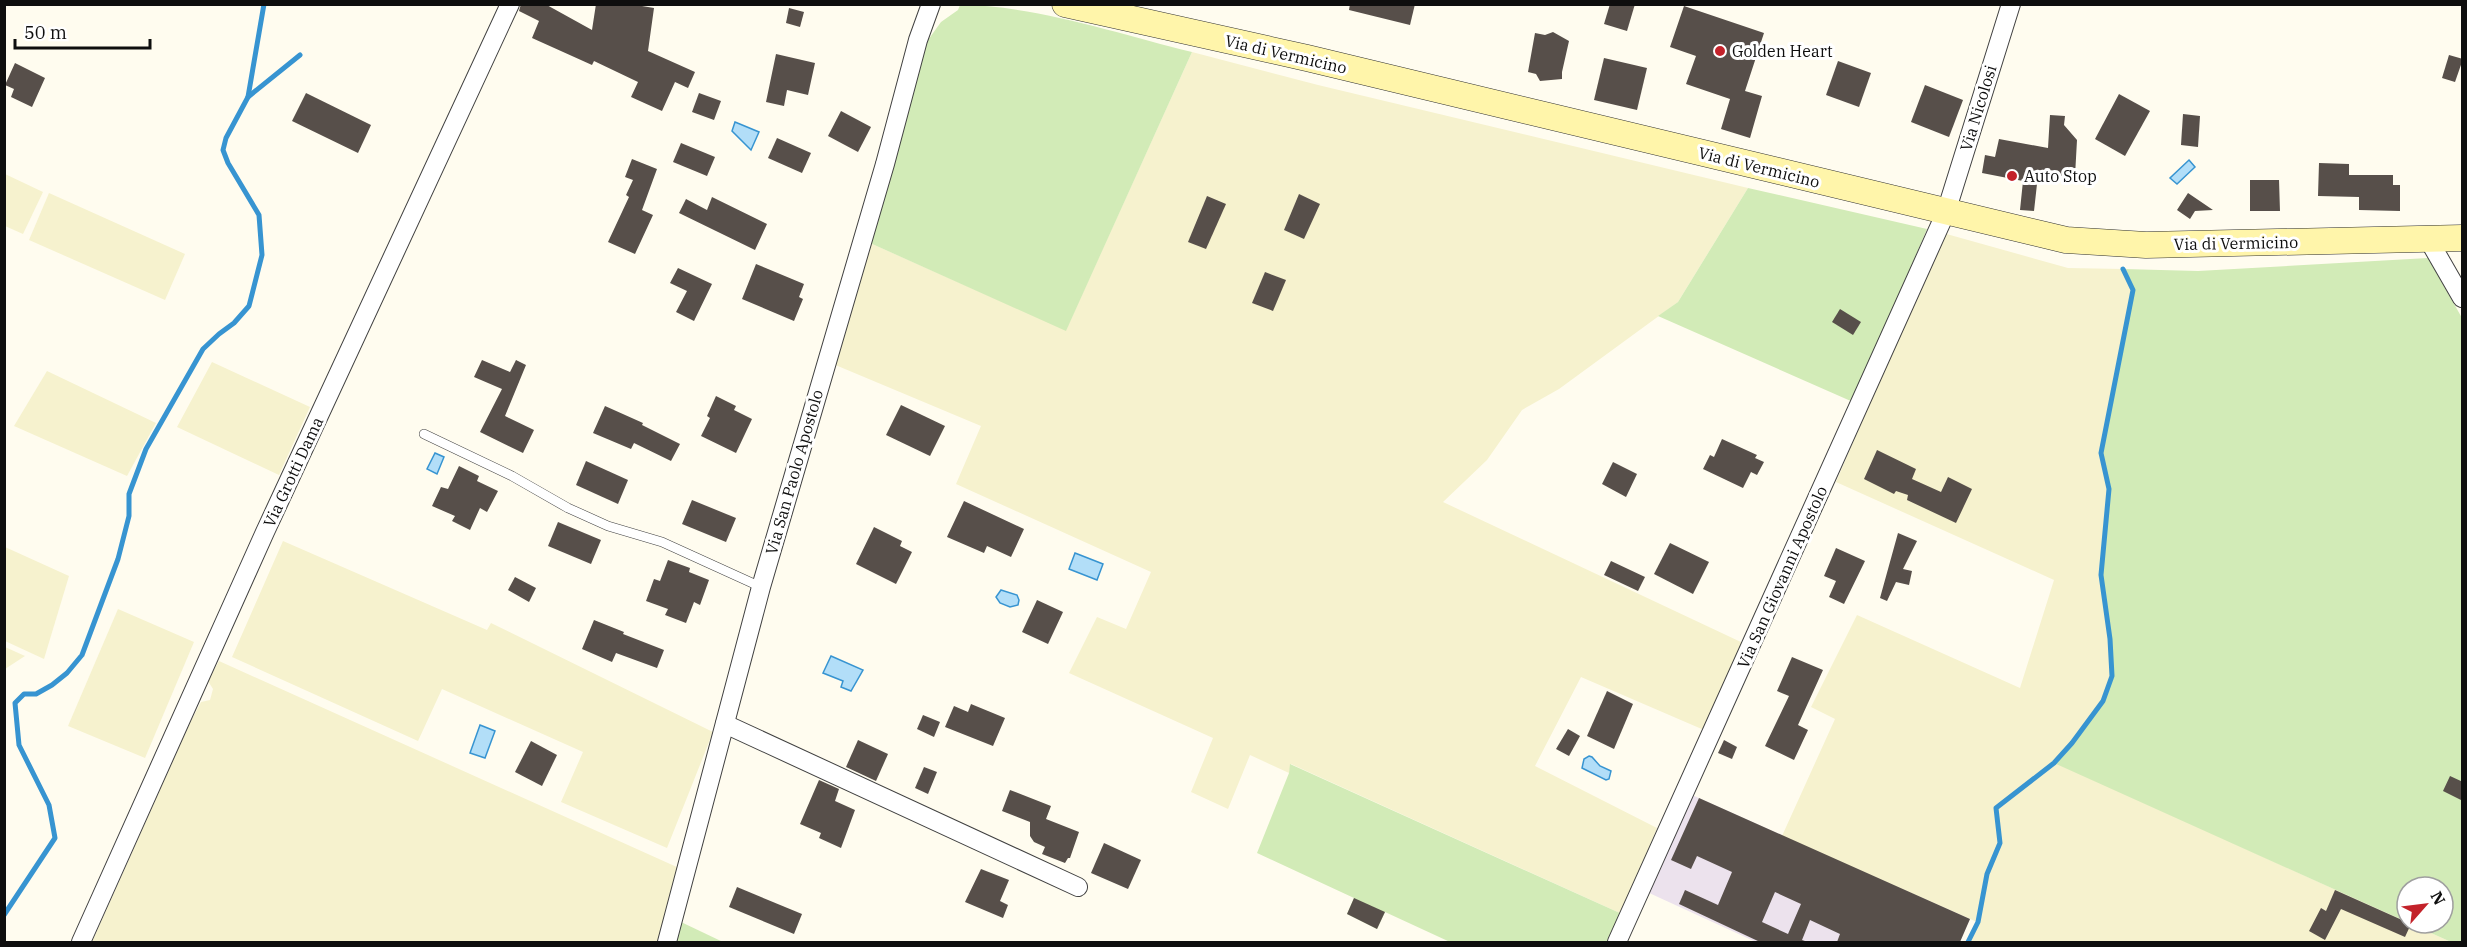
<svg xmlns="http://www.w3.org/2000/svg" width="2467" height="947" font-family="'IBM Plex Serif',serif">
  <style>
    .industrial { fill: #ece2ed }
    .farmland { fill: #f6f2ce }
    .green { fill: #d2ebb7 }
    .water { fill: #b2def8; stroke: #3794d1; stroke-width: 1.5 }
    .lines { fill: none; stroke-linecap: round; stroke-linejoin: round }
    .stream { stroke: #3794d1; stroke-width: 5 }
    .building { fill: #574f4a; fill-rule: evenodd }
    .lane-casing { stroke: #414141; stroke-width: 10 }
    .street-casing { stroke: #414141; stroke-width: 20 }
    .secondary-casing { stroke: #303030; stroke-width: 27 }
    .lane { stroke: #fff; stroke-width: 9 }
    .street { stroke: #fff; stroke-width: 18 }
    .secondary { stroke: #fff5aa; stroke-width: 26 }
    .poi-dot { fill: #c3222a; stroke: #fff; stroke-width: 2 }
    .labels { text-anchor: middle; dominant-baseline: central; stroke-width: 6; stroke-linejoin: round; paint-order: stroke }
    .poi-label { font-size: 16px; fill: #0e0e0e; stroke: #fff; text-anchor: start }
    .street-label { font-size: 16px; fill: #0e0e0e; stroke: #fff }
  </style>
  <rect width="100%" height="100%" fill="#fffcef"/>
  <path class="industrial" d="M1690,794L1970,919L1960,942H1756L1647,892Z"/>
  <g class="farmland">
    <path d="M1192,52L1318,85L1748,188L1678,302L1559,389L1522,410L1487,460L1443,502L1743,643L1704,730L1581,677L1535,766L1657,828L1622,914L1291,764L1289,773L1250,755L1228,809L1191,792L1213,738L1069,673L1097,617L1126,629L1151,572L956,484L981,426L833,364L870,243L1066,330Z"/>
    <path d="M5,174L43,192L23,234L5,226Z"/>
    <path d="M49,193L185,254L165,300L29,240Z"/>
    <path d="M1943,233L2068,268L2123,269L2133,290L2101,453L2109,489L2101,575L2110,639L2112,676L2103,701L2088,722L2054,762L2451,942H1968L1977,922L1782,836L1835,719L1811,707L1857,615L2020,688L2054,580L1836,482Z"/>
    <path d="M212,362L310,407L279,475L177,427Z"/>
    <path d="M47,371L156,423L127,476L14,426Z"/>
    <path d="M283,541L487,630L491,623L713,732L667,848L561,802L583,752L442,689L418,741L232,657Z"/>
    <path d="M5,547L69,576L44,659L5,641Z"/>
    <path d="M118,609L194,642L145,758L68,726Z"/>
    <path d="M5,647L25,656L5,669Z"/>
    <path d="M219,661L679,868L660,942H92L190,723L201,702L210,700L213,689L208,681Z"/>
  </g>
  <g class="green">
    <path d="M960,5C1034,5 1119,34 1192,52L1066,331L870,243L903,133L923,47L941,22L958,10Z"/>
    <path d="M1748,188L1927,229L1853,402L1658,316L1678,302Z"/>
    <path d="M2428,258L2462,318V942H2451L2409,923H2443V887H2407V922L2054,763L2088,722L2103,701L2112,676L2110,639L2101,575L2109,489L2101,453L2133,290L2123,269L2198,271Z"/>
    <path d="M1290,764L1622,914L1609,942H1450L1385,912L1377,929L1347,914L1354,898L1257,853L1289,773Z"/>
    <path d="M681,922L723,942H675Z"/>
  </g>
  <g class="water">
    <path d="M735,122L759,132L751,150L732,131Z"/>
    <path d="M2189,160L2195,167L2177,184L2170,178Z"/>
    <path d="M435,453L444,457L437,474L427,469Z"/>
    <path d="M1075,553L1103,564L1097,580L1069,569Z"/>
    <path d="M1001,590L1017,595L1019,600L1018,605L1010,607L1000,603L996,597Z"/>
    <path d="M831,656L863,670L851,691L841,687L843,681L823,673Z"/>
    <path d="M480,725L495,731L485,758L470,753Z"/>
    <path d="M1589,756L1592,757L1600,766L1611,771L1609,779L1606,780L1582,768L1584,759Z"/>
  </g>
  <g class="lines">
    <g class="stream">
      <path d="M248,97L300,55"/>
      <path d="M4,915L55,838L49,805L19,745L15,703L24,694H36L52,685L67,673L82,655L118,559L129,516V494L146,449L203,349L219,334L234,323L249,306L262,255L259,215L228,163L223,150L226,138L248,97L264,4"/>
      <path d="M1968,942L1978,922L1987,874L2000,843L1996,808L2054,763L2072,743L2103,701L2112,676L2110,639L2101,575L2109,489L2101,453L2133,290L2123,269"/>
    </g>
  </g>
  <g class="building">
    <path d="M521,4H545L592,30L596,4H630L654,8L648,51L695,72L688,88L675,82L662,111L631,97L638,82L594,61L592,65L532,38L539,21L519,11Z"/>
    <path d="M1350,4H1415L1410,25L1349,10Z"/>
    <path d="M1610,4H1635L1627,31L1604,24Z"/>
    <path d="M1684,6L1764,33L1745,91L1762,96L1750,138L1721,129L1730,99L1686,84L1696,56L1670,47Z"/>
    <path d="M789,8L804,12L800,27L786,23Z"/>
    <path d="M1553,32L1569,41L1562,72V79L1540,81L1536,74L1528,72L1535,33L1545,35Z"/>
    <path d="M776,54L815,63L808,95L787,90L784,106L766,102Z"/>
    <path d="M2449,55L2463,59L2455,82L2442,78Z"/>
    <path d="M1604,58L1647,68L1637,110L1594,100Z"/>
    <path d="M1838,61L1871,73L1859,107L1826,95Z"/>
    <path d="M15,63L45,78L32,107L11,97L14,89L5,85Z"/>
    <path d="M1925,85L1963,100L1949,137L1911,122Z"/>
    <path d="M306,93L371,125L358,153L292,121Z"/>
    <path d="M699,93L721,101L714,120L692,112Z"/>
    <path d="M2119,94L2150,111L2125,156L2095,139Z"/>
    <path d="M841,111L871,127L858,152L828,136Z"/>
    <path d="M2183,114L2200,116L2198,147L2181,145Z"/>
    <path d="M2050,115L2065,116L2064,125L2077,140L2075,176L2038,175L2034,211L2020,210L2023,181L1982,173L1985,155L1995,157L1999,139L2048,148Z"/>
    <path d="M777,138L811,153L802,173L768,158Z"/>
    <path d="M681,143L715,157L707,176L673,162Z"/>
    <path d="M632,159L657,169L642,210L653,215L635,254L608,242L629,197L626,195L633,180L625,177Z"/>
    <path d="M2319,163L2349,164V175H2393V185H2400V211L2359,210V197L2318,196Z"/>
    <path d="M2250,180H2279L2280,211H2250Z"/>
    <path d="M2188,193L2213,210L2195,211L2190,219L2177,210Z"/>
    <path d="M1299,194L1320,204L1304,239L1284,230Z"/>
    <path d="M1207,196L1226,204L1206,249L1188,242Z"/>
    <path d="M712,197L767,224L755,250L679,213L686,199L707,210Z"/>
    <path d="M756,264L804,284L799,297L803,299L794,321L742,299Z"/>
    <path d="M678,268L712,284L694,321L676,312L687,291L670,283Z"/>
    <path d="M1265,272L1286,280L1273,311L1252,303Z"/>
    <path d="M1840,309L1861,322L1853,335L1832,322Z"/>
    <path d="M482,360L510,372L516,360L526,365L505,416L534,430L523,453L480,432L502,389L474,377Z"/>
    <path d="M716,396L736,406L734,410L752,419L736,453L701,436L710,418L707,416Z"/>
    <path d="M901,405L945,426L930,456L886,435Z"/>
    <path d="M605,406L643,423L642,425L680,444L671,461L634,443L631,449L593,433Z"/>
    <path d="M1722,439L1757,455L1755,458L1764,462L1757,475L1751,472L1743,488L1703,469L1710,455L1714,457Z"/>
    <path d="M1877,450L1916,469L1912,479L1941,492L1948,477L1972,489L1956,523L1907,500L1908,495L1896,491L1894,494L1864,479Z"/>
    <path d="M586,461L628,480L618,504L576,485Z"/>
    <path d="M1613,462L1637,474L1626,497L1602,484Z"/>
    <path d="M459,466L479,476L477,481L498,491L487,512L480,508L470,530L452,521L455,516L432,506L441,487L448,489Z"/>
    <path d="M692,500L736,518L726,542L682,524Z"/>
    <path d="M964,501L1024,529L1011,557L987,546L984,553L947,537Z"/>
    <path d="M558,522L601,540L591,564L548,546Z"/>
    <path d="M874,527L902,541L900,546L912,552L896,584L856,564Z"/>
    <path d="M1898,533L1917,541L1903,569L1912,571L1909,585L1896,582L1887,601L1880,598Z"/>
    <path d="M1670,543L1709,562L1693,594L1654,574Z"/>
    <path d="M1836,548L1865,561L1844,604L1829,597L1836,581L1824,576Z"/>
    <path d="M668,560L690,568L689,572L709,580L700,605L694,602L686,623L665,615L668,609L646,601L654,579L660,581Z"/>
    <path d="M1611,561L1645,577L1638,591L1604,575Z"/>
    <path d="M515,577L536,588L529,602L508,590Z"/>
    <path d="M1037,600L1063,612L1048,644L1022,632Z"/>
    <path d="M594,620L624,632L623,634L664,650L657,668L616,653L612,662L582,649Z"/>
    <path d="M1792,657L1823,670L1798,725L1808,730L1794,760L1765,746L1789,696L1777,691Z"/>
    <path d="M1607,691L1633,704L1614,749L1587,736Z"/>
    <path d="M971,704L1005,718L993,746L945,727L954,706L968,712Z"/>
    <path d="M923,715L940,722L934,737L917,729Z"/>
    <path d="M1568,729L1580,736L1569,756L1556,749Z"/>
    <path d="M858,740L888,754L876,781L846,767Z"/>
    <path d="M1724,740L1737,747L1732,759L1718,753Z"/>
    <path d="M531,741L557,755L542,786L515,772Z"/>
    <path d="M924,767L937,772L928,794L915,788Z"/>
    <path d="M2450,776L2463,782V801L2443,791Z"/>
    <path d="M819,780L839,789L835,801L855,810L841,848L819,838L821,833L800,824Z"/>
    <path d="M1010,790L1051,806L1046,819L1079,832L1070,858H1068L1065,863L1042,854L1045,847L1034,842L1030,836V822L1002,811Z"/>
    <path d="M1699,798L1970,919L1960,942H1837L1840,934L1810,920L1802,940L1808,942H1760L1679,904L1685,890L1718,905L1732,872L1697,856L1691,869L1671,860ZM1775,892L1801,904L1788,934L1762,922Z"/>
    <path d="M1104,843L1141,860L1128,889L1091,873Z"/>
    <path d="M981,869L1009,880L1000,901L1008,905L1003,918L965,902Z"/>
    <path d="M737,887L802,914L794,934L729,907Z"/>
    <path d="M2335,890L2411,924L2405,937L2341,909L2325,940L2309,931L2321,908L2326,911Z"/>
    <path d="M1354,898L1385,912L1377,929L1347,914Z"/>
  </g>
  <g class="lines">
    <defs>
      <path id="lane" d="M424,434L512,476L568,508L608,526L662,542L761,587"/>
      <g id="street">
        <path d="M2428,239L2462,298"/>
        <path d="M725,724L1078,887"/>
        <path d="M81,942L265,532L510,4"/>
        <path d="M667,942L761,587L885,164L918,40L931,4"/>
        <path d="M1617,942L1946,212L2011,4"/>
      </g>
      <path id="secondary" d="M1065,4L1307,58L2066,240L2146,245L2462,238"/>
    </defs>
    <use href="#lane" class="lane-casing"/>
    <use href="#street" class="street-casing"/>
    <use href="#secondary" class="secondary-casing"/>
    <use href="#lane" class="lane"/>
    <use href="#street" class="street"/>
    <use href="#secondary" class="secondary"/>
  </g>
  <g class="poi-dot">
    <circle cx="1720" cy="51" r="6"/>
    <circle cx="2012" cy="176" r="6"/>
  </g>
  <g class="labels">
    <g class="poi-label">
      <text x="1732" y="51">Golden Heart</text>
      <text x="2024" y="176">Auto Stop</text>
    </g>
    <g class="street-label">
      <text transform="translate(1286 54) rotate(13)">Via di Vermicino</text>
      <text transform="translate(1978 108) rotate(-73)">Via Nicolosi</text>
      <text transform="translate(1759 167) rotate(14)">Via di Vermicino</text>
      <text transform="translate(2236 243) rotate(-1)">Via di Vermicino</text>
      <text transform="translate(293 472) rotate(-65)">Via Grotti Dama</text>
      <text transform="translate(794 472) rotate(-74)">Via San Paolo Apostolo</text>
      <text transform="translate(1782 577) rotate(-66)">Via San Giovanni Apostolo</text>
    </g>
  </g>
  <rect width="2467" height="947" fill="none" stroke="#0e0e0e" stroke-width="12"/>
  <g transform="translate(2425 905) rotate(62)"><circle r="28" fill="#ffffff" stroke="#9f9f9f" stroke-width="1.5"/>
  <path d="M0-4.5L10 22L0 15L-10 22Z" fill="#c3222a"/>
  <text y="-9" font-size="16" font-weight="bold" text-anchor="middle" fill="#0e0e0e">N</text>
  </g>
  <path d="M15 39v9h135v-9" fill="none" stroke="#0e0e0e" stroke-width="3"/>
  <text x="24" y="39" font-size="18" fill="#0e0e0e" stroke="#ffffff" stroke-width="4.5" paint-order="stroke">50 m</text>
</svg>
